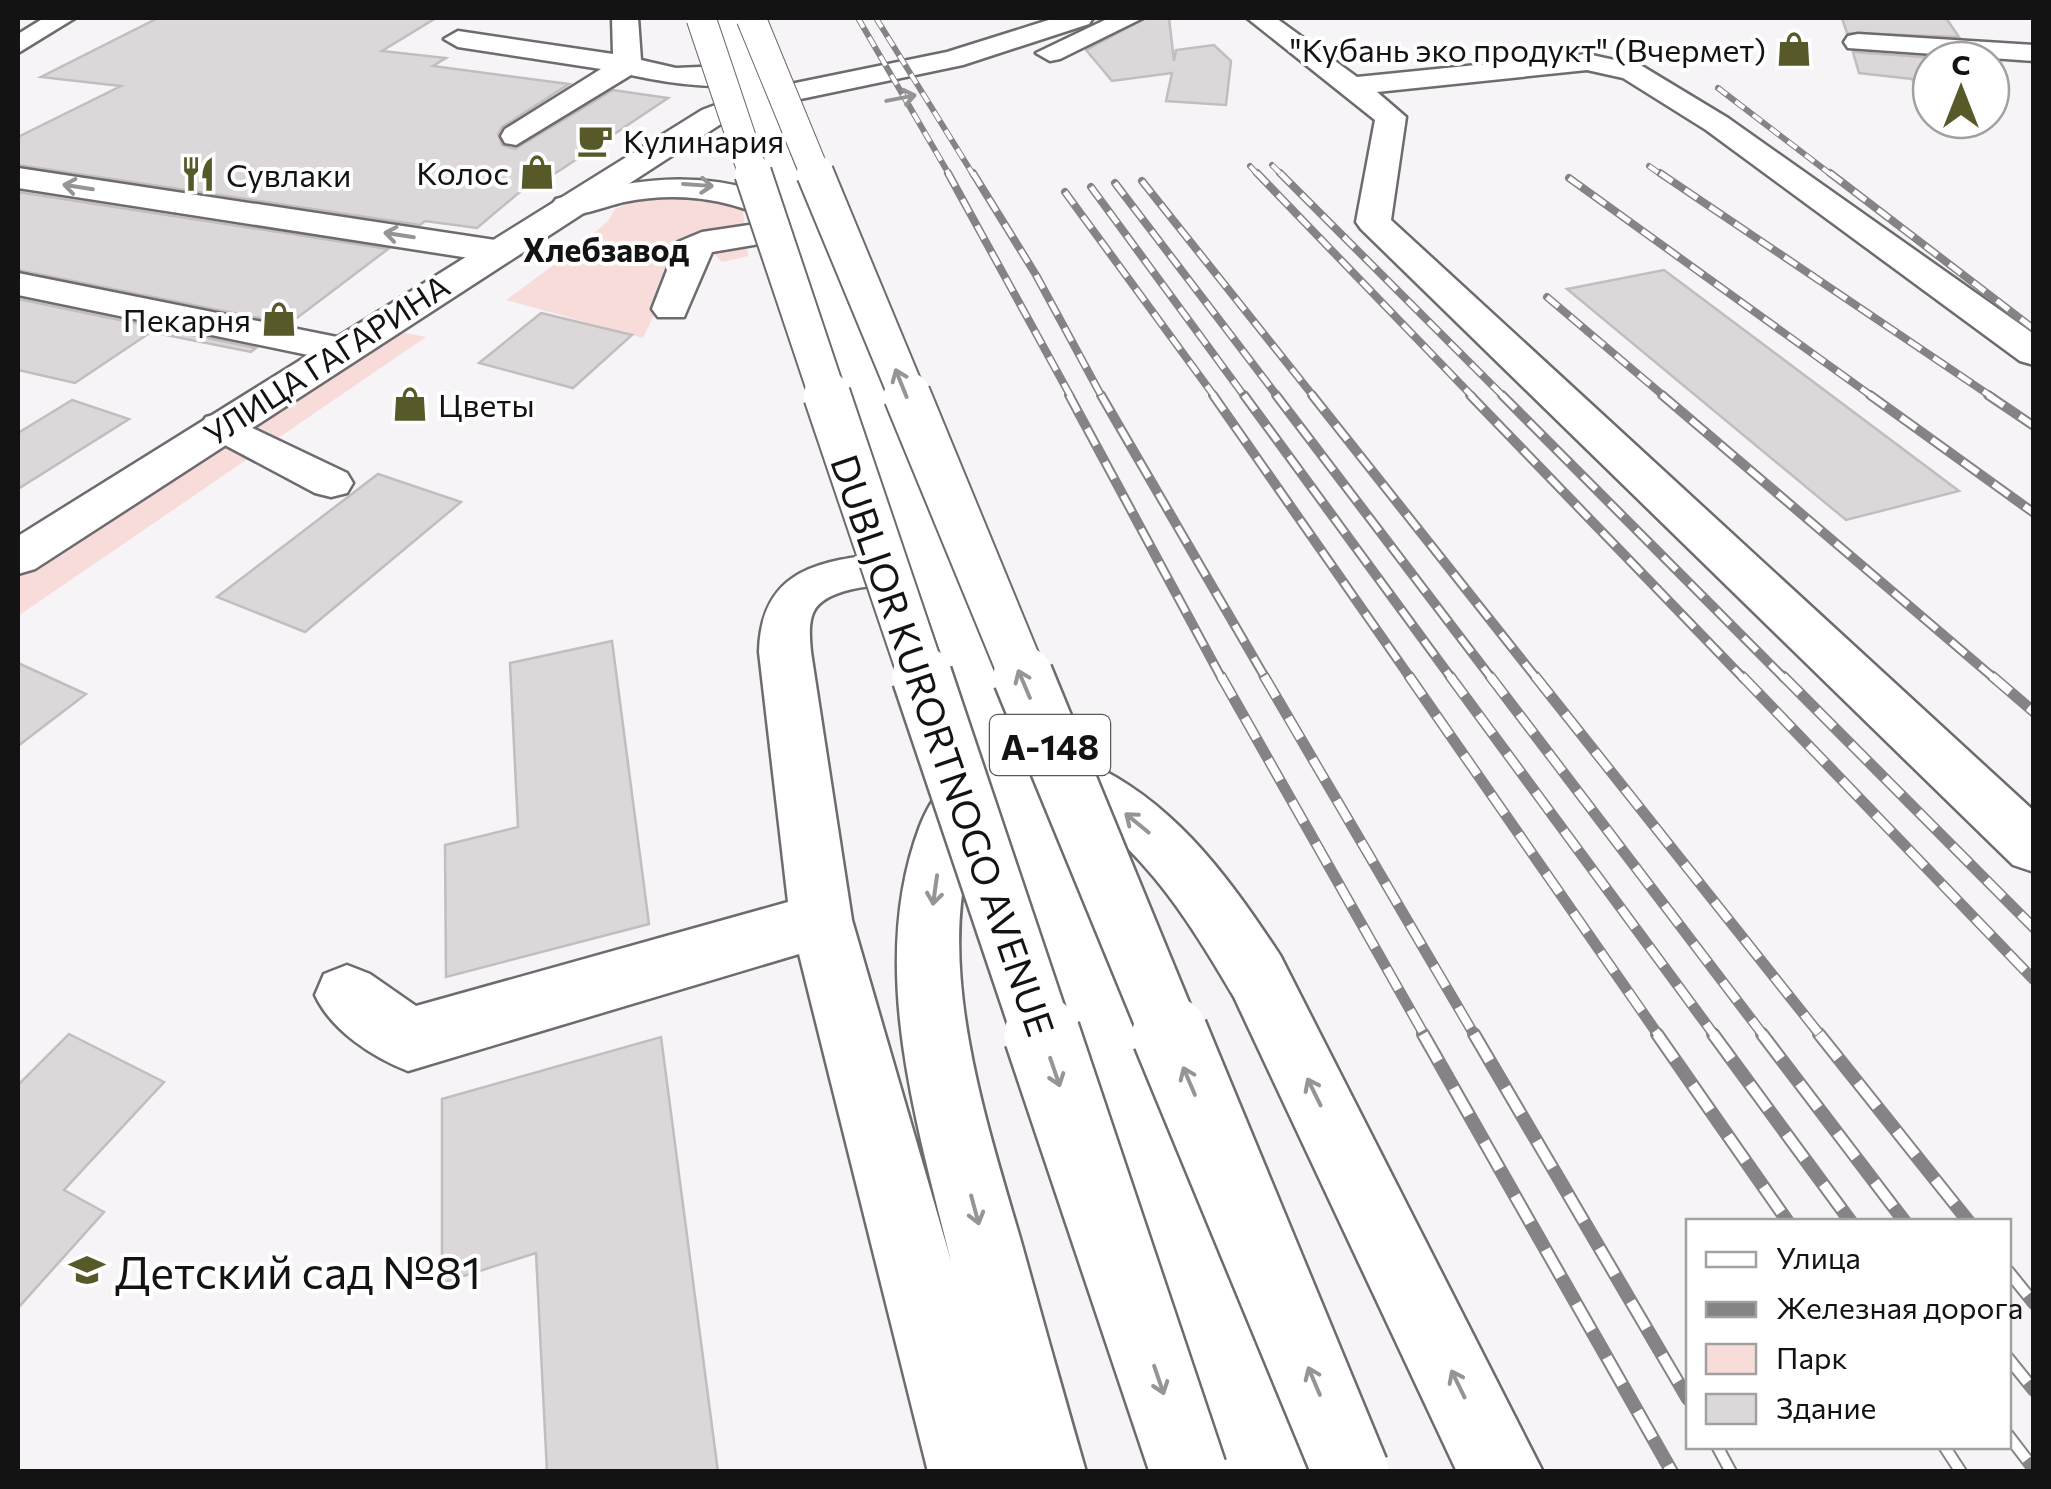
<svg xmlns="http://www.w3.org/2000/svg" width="2051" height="1489" font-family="Commissioner,sans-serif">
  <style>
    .green { fill: #f8dcda }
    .building { fill: #dcd8d9; stroke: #c2bdbf; stroke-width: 2.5 }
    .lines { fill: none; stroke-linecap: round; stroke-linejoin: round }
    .minor-casing { stroke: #6e6b6e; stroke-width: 5 }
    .major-casing { stroke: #6e6b6e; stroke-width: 5 }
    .minor { fill: #fff; fill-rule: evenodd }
    .major { fill: #fff; fill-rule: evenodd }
    .rail-far4-casing { stroke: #858385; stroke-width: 6 }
    .rail-far3-casing { stroke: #858385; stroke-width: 8 }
    .rail-far2-casing { stroke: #858385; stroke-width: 10 }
    .rail-far1-casing { stroke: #858385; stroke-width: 11 }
    .rail-casing { stroke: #858385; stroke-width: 14 }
    .rail-far4 { stroke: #fff; stroke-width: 4; stroke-dasharray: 11; stroke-linecap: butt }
    .rail-far3 { stroke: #fff; stroke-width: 5; stroke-dasharray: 15; stroke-linecap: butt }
    .rail-far2 { stroke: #fff; stroke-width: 6; stroke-dasharray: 19; stroke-linecap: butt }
    .rail-far1 { stroke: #fff; stroke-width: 8; stroke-dasharray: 24; stroke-linecap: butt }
    .rail { stroke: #fff; stroke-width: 10; stroke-dasharray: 31; stroke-linecap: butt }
    .major-bridge-far4-casing { stroke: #6e6b6e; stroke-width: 31; stroke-linecap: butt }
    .major-bridge-far3-casing { stroke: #6e6b6e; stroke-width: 40; stroke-linecap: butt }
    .major-bridge-far2-casing { stroke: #6e6b6e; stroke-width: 50; stroke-linecap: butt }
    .major-bridge-far1-casing { stroke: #6e6b6e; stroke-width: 64; stroke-linecap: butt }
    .major-bridge-casing { stroke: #6e6b6e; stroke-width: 80; stroke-linecap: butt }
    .major-bridge-far4 { stroke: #fff; stroke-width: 29 }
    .major-bridge-far3 { stroke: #fff; stroke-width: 36 }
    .major-bridge-far2 { stroke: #fff; stroke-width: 46 }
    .major-bridge-far1 { stroke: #fff; stroke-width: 59 }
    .major-bridge { stroke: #fff; stroke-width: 75 }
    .oneway { stroke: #959595 }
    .labels { text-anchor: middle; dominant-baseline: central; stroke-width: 8; stroke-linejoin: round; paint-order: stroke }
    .far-poi-label { font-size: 32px; fill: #141314; stroke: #fff; text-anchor: end }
    .far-neighbourhood-label { font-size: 32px; font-weight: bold; fill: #141314; stroke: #fff }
    .far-street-label { font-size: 32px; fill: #141314; stroke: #fff }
    .shield { fill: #fff; stroke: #5a5a5a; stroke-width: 2.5 }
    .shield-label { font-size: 35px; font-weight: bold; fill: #141314 }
    .street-label { font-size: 38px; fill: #141314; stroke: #fff }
    .near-poi-label { font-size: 45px; fill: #141314; stroke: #fff; text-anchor: start }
  </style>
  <rect width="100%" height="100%" fill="#f7f4f7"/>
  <g class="green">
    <path d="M653,193L732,201L743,211L748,256L722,262L702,243L657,309L643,338L506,300L574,250L608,221L615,209Z"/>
    <path d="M376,327L426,337L18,616V558Z"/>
  </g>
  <g class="building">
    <path d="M158,18H436L382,51L446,58L433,66L569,84L502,127L498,134L502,145L515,149L613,90L668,98L562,169L541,182L534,180L477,228L425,221L420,225L18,165V137L121,86L41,77Z"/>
    <path d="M1146,18H1169L1174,61L1176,50L1214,45L1231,61L1226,105L1166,101L1172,73L1112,81L1086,50Z"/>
    <path d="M1842,18H1946L1959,37L1847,33Z"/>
    <path d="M1853,52L1966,60H1931V91L1917,89L1912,79L1859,73Z"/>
    <path d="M18,192L388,249L289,324L18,270Z"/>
    <path d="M1664,270L1959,491L1846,520L1567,289Z"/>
    <path d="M18,299L256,348L251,352L151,332L75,383L18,370Z"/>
    <path d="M541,313L632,335L573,388L479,363Z"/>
    <path d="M72,400L129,419L18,489V433Z"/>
    <path d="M378,474L461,502L305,632L217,597Z"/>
    <path d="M612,641L649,924L446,977L445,845L518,827L510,663Z"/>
    <path d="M18,663L86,694L18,746Z"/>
    <path d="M69,1034L164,1082L64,1190L104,1212L18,1308V1085Z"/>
    <path d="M661,1037L718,1472H547L536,1253L442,1283V1099Z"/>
  </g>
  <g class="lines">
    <defs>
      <g id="minor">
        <path d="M44,18H75L18,53V34Z"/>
        <path d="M612,18H638L641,60L676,68L748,65L762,74C744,97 658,81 631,75L516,145L505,143L501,136L505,129L601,69L458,47L444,39L458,31L613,54Z"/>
        <path d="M1247,18H1276L1357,77L1587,54L1642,66L1728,118L2034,334V365L2020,361L1706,130L1623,78L1587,70L1377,92L1406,117L1391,220L2034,811V872L2013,865L1361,229L1356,222L1375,120Z"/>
        <path d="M1858,34L2034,45V61L1848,48L1844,42L1848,36Z"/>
        <path d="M764,117L779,126L1028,748C1044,742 1057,750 1072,756C1167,792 1226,873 1280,955L1543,1472H1457L1234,997C1188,919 1133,828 1045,792L1308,1472H1224L992,803C919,928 985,1116 1022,1245C1043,1321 1064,1396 1086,1472H928L799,954L408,1071C372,1057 331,1030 315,995L324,974L347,965L370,974L416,1006L788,902L759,652C761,561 832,560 905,551L790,239L712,252L684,317H658L652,309L678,242L702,232L775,221C726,198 678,191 624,202C602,207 578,219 556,213L551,206L556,199C633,179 698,169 774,196L749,126ZM916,582L976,755L959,760C946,781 929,802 920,826C867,965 917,1123 951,1261L852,920L811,652C810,640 808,622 814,611C829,584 890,585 916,582Z"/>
        <path d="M18,168L495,240L508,243L513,251L508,259L495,262L18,188Z"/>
        <path d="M18,273L342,338L356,342L362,350L356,358L342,362L18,295Z"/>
        <path d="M221,413L347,473L353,483L347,493L331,497L315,493L206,435L200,426L206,417Z"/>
      </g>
      <g id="major">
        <path d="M715,18H741L766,89L947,52L1055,18H1093L1089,24L963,65L772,105L779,126L775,132H753L745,114L724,122L35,569L18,574V536L702,110L739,96Z"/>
        <path d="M1109,18H1143L1060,59L1050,61L1036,53Z"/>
      </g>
    </defs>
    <use href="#minor" class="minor-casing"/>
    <use href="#major" class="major-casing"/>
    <use href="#minor" class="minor"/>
    <use href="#major" class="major"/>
    <defs>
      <g id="rail-far4">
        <path d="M858,18L950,176"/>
        <path d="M876,18L974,176"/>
        <path d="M1718,88L1833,176"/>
        <path d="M1272,165L1283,176"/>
        <path d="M1250,166L1259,176"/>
        <path d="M1649,166L1663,176"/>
      </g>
      <g id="rail-far3">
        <path d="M948,173L1071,397"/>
        <path d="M973,173L1036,275L1102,397"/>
        <path d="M1257,173L1473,397"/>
        <path d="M1280,173L1504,397"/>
        <path d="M1660,173L1992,397"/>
        <path d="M1830,173L2034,329"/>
        <path d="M1569,178L1873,397"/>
        <path d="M1142,181L1314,397"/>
        <path d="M1115,183L1278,397"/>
        <path d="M1091,187L1245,397"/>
        <path d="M1065,192L1215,397"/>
        <path d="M1547,297L1665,397"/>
      </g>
      <g id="rail-far2">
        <path d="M1069,395L1222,679"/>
        <path d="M1101,395L1266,679"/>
        <path d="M1213,395L1411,679"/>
        <path d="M1244,395L1452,679"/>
        <path d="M1276,395L1492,679"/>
        <path d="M1312,395L1537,679"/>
        <path d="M1470,395L1744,679"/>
        <path d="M1502,395L1785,679"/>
        <path d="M1662,395L1995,679"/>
        <path d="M1870,395L2034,513"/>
        <path d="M1988,395L2034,426"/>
      </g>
      <g id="rail-far1">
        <path d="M1221,676L1425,1036"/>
        <path d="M1264,676L1475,1036"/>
        <path d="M1409,676L1659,1036"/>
        <path d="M1450,676L1715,1036"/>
        <path d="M1490,676L1764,1036"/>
        <path d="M1535,676L1821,1036"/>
        <path d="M1742,676L2034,980"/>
        <path d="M1783,676L2034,928"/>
        <path d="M1992,676L2034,712"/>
      </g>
      <g id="rail">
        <path d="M1423,1034L1672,1472"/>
        <path d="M1474,1034L1688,1399"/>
        <path d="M1657,1034L1788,1222"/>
        <path d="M1713,1034L1851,1222"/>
        <path d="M1762,1034L1905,1222"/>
        <path d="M1819,1034L1969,1222"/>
        <path d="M2008,1271L2034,1303"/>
        <path d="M2008,1358L2034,1390"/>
        <path d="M2008,1435L2034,1469"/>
        <path d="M1717,1446L1731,1472"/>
        <path d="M1944,1446L1961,1472"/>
      </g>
    </defs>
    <use href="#rail-far4" class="rail-far4-casing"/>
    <use href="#rail-far3" class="rail-far3-casing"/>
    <use href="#rail-far2" class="rail-far2-casing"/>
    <use href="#rail-far1" class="rail-far1-casing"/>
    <use href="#rail" class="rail-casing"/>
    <use href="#rail-far4" class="rail-far4"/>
    <use href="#rail-far3" class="rail-far3"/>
    <use href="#rail-far2" class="rail-far2"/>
    <use href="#rail-far1" class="rail-far1"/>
    <use href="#rail" class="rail"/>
    <defs>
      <g id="major-bridge-far4">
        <path d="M701,18L754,176"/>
        <path d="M751,18L816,176"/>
      </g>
      <g id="major-bridge-far3">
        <path d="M753,173L828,397"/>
        <path d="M815,173L908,397"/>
      </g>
      <g id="major-bridge-far2">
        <path d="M827,395L923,679"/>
        <path d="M907,395L1024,679"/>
      </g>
      <g id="major-bridge-far1">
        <path d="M922,676L1043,1036"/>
        <path d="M1023,676L1171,1036"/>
      </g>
      <g id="major-bridge">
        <path d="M1042,1034L1189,1472"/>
        <path d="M1170,1034L1351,1472"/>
      </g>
    </defs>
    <use href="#major-bridge-far4" class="major-bridge-far4-casing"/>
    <use href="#major-bridge-far3" class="major-bridge-far3-casing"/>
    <use href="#major-bridge-far2" class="major-bridge-far2-casing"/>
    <use href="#major-bridge-far1" class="major-bridge-far1-casing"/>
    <use href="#major-bridge" class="major-bridge-casing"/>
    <use href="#major-bridge-far4" class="major-bridge-far4"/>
    <use href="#major-bridge-far3" class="major-bridge-far3"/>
    <use href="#major-bridge-far2" class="major-bridge-far2"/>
    <use href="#major-bridge-far1" class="major-bridge-far1"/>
    <use href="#major-bridge" class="major-bridge"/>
  </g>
  <defs><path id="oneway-shaft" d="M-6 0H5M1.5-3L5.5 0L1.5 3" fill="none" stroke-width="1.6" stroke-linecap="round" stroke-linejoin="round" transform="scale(2.5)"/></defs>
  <g class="oneway">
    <use href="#oneway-shaft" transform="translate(901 98) rotate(-11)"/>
    <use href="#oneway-shaft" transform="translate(698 185) rotate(4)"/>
    <use href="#oneway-shaft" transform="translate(78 187) rotate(-171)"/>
    <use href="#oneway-shaft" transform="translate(399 235) rotate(-171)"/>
    <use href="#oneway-shaft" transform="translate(901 383) rotate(-112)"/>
    <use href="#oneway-shaft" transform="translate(1024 684) rotate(-113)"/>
    <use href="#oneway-shaft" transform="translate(1137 823) rotate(-141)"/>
    <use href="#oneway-shaft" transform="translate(935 890) rotate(98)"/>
    <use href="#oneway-shaft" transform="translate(1055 1072) rotate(71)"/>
    <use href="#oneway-shaft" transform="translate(1189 1081) rotate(-113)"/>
    <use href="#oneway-shaft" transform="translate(1314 1092) rotate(-116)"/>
    <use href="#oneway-shaft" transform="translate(975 1210) rotate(75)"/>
    <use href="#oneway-shaft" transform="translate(1159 1380) rotate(71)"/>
    <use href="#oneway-shaft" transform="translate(1314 1381) rotate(-113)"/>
    <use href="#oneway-shaft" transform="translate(1458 1384) rotate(-116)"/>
  </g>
  <defs>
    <symbol id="shop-bare" viewBox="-9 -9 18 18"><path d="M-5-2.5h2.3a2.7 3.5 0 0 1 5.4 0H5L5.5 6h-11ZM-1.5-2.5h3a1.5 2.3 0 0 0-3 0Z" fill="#575a28" stroke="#fff" stroke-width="2.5" paint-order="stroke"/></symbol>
    <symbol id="cafe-bare" viewBox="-9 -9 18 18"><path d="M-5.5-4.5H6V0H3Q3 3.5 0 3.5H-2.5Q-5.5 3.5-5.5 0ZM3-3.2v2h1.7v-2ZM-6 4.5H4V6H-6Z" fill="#575a28" stroke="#fff" stroke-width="2.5" paint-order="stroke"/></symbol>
    <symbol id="restaurant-bare" viewBox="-9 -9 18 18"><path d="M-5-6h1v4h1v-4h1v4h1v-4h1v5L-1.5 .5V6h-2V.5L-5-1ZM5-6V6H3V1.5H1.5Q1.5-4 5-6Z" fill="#575a28" stroke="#fff" stroke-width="2.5" paint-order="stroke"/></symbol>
    <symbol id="school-bare" viewBox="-9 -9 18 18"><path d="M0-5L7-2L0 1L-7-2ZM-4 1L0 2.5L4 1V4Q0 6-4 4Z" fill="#575a28" stroke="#fff" stroke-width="2.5" paint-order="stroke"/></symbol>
  </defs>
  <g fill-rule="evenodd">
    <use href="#shop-bare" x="1769" y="24" width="50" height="50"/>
    <use href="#cafe-bare" x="570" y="115" width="50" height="50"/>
    <use href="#shop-bare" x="512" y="147" width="50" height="50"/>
    <use href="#restaurant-bare" x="173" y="149" width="50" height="50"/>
    <use href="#shop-bare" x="254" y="294" width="50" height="50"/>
    <use href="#shop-bare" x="385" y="379" width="50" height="50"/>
    <use href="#school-bare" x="62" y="1245" width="50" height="50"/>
  </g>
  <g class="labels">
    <g class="far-poi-label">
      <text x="1766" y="49">"Кубань эко продукт" (Вчермет)</text>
      <text x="623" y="140" text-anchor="start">Кулинария</text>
      <text x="509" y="172">Колос</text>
      <text x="226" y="174" text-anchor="start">Сувлаки</text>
      <text x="251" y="319">Пекарня</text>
      <text x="438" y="404" text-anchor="start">Цветы</text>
    </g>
    <g class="far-neighbourhood-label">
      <text x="606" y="249">Хлебзавод</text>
    </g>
    <g class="far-street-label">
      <text transform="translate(326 359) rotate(-33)">УЛИЦА ГАГАРИНА</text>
    </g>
    <rect class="shield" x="990" y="715" width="120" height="60" rx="8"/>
    <g class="shield-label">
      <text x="1050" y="745">А-148</text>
    </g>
    <g class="street-label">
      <text transform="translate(944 745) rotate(71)">DUBLJOR KURORTNOGO AVENUE</text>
    </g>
    <g class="near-poi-label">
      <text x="115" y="1270">Детский сад №81</text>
    </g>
  </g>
  <rect width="2051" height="1489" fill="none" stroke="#141314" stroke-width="40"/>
  <rect x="1686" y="1219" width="325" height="230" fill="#ffffff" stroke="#a1a1a1" stroke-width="2.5"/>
  <rect x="1706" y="1252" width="50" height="15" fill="#ffffff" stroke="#a1a1a1" stroke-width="2.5"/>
  <text x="1776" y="1269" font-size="30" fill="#141314">Улица</text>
  <rect x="1706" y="1302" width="50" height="15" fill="#858385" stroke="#a1a1a1" stroke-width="2.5"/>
  <text x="1776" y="1319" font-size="30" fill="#141314">Железная дорога</text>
  <rect x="1706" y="1344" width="50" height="30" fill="#f8dcda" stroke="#a1a1a1" stroke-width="2.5"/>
  <text x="1776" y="1369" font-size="30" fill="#141314">Парк</text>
  <rect x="1706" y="1394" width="50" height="30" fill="#dcd8d9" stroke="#a1a1a1" stroke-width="2.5"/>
  <text x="1776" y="1419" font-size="30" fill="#141314">Здание</text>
  <g transform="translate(1961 90)"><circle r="48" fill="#ffffff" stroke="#a1a1a1" stroke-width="2.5"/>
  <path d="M0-8L18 38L0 25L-18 38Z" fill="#575a28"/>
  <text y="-15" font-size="28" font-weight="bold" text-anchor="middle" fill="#141314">С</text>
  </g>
</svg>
